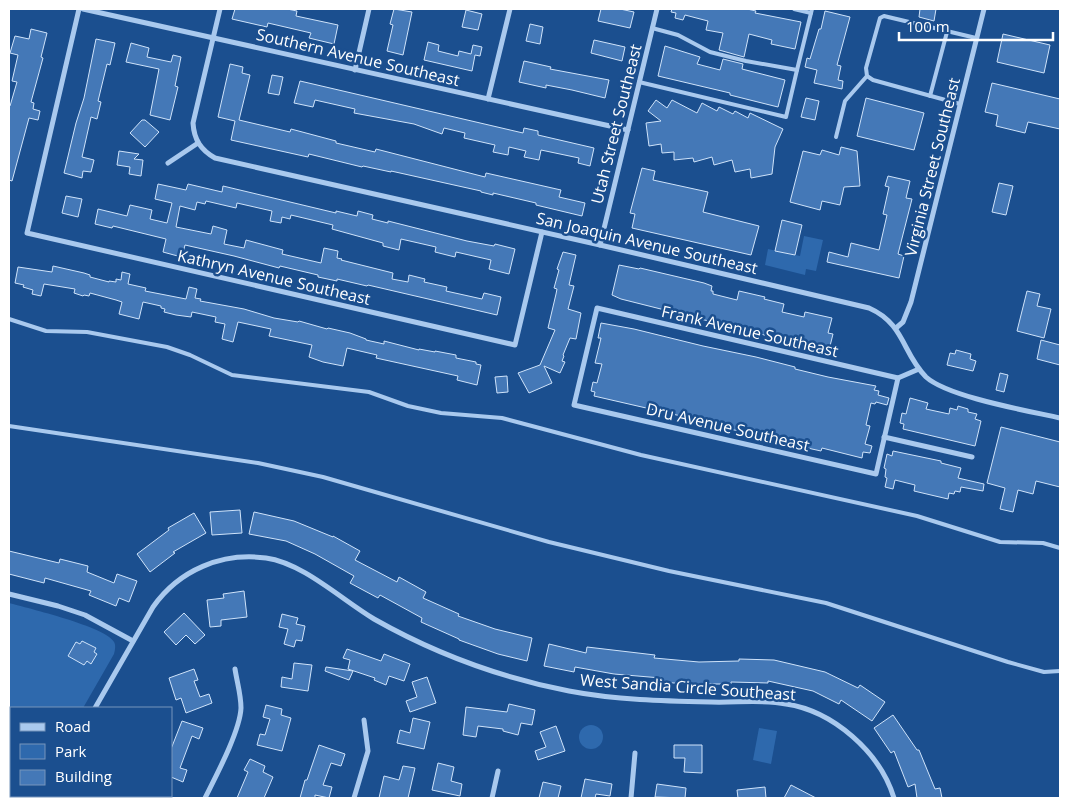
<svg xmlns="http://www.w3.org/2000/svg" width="1069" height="807" font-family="'Open Sans',sans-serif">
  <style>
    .green { fill: #2e69ad }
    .building { fill: #4478b7; stroke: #cfe3fa }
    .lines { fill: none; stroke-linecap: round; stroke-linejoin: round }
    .service { stroke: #a9c9ee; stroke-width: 4 }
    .minor { stroke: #a9c9ee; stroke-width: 5 }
    .labels { text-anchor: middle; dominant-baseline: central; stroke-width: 5; stroke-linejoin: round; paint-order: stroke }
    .street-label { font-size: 16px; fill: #fff; stroke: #1b4f8f }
  </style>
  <rect width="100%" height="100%" fill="#1b4f8f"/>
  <g class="green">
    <path d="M804,236L823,240L816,271L806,269L805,275L765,265L768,249L800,256Z"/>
    <path d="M9,603C27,608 107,627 114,642C116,645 115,650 114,654L83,708H11V796H59V798H9Z"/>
    <circle cx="591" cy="737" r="12"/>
    <path d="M759,728L777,731L771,764L753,760Z"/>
  </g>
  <g class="building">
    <path d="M235,9H287L297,11L296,16L338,25L334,44L309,38L311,33L268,23L267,27L232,19Z"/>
    <path d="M394,9L412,12L403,55L387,51L393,25L390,24Z"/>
    <path d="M601,9H620L634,12L630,28L598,21Z"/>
    <path d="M672,9H747L756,11L755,13L801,22L795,49L771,44L772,40L749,34L744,57L719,50L723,33L706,30L708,21L685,15L683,20L675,18L676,13L671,12Z"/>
    <path d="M920,9H936L934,21L919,17Z"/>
    <path d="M466,10L482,14L478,30L462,27Z"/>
    <path d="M825,11L850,17L837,65L841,66L838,80L843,81L842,89L814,83L817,70L805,67L807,58L810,59L819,29H821Z"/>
    <path d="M530,24L543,27L540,44L526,41Z"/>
    <path d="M31,29L47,33L41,57L43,58L31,102L34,103L33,109L40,111L38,120L29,118L12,181L9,180V105L10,106L17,82L12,81L18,55L10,53L15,36L29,39Z"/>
    <path d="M1003,34L1050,45L1044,73L997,62Z"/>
    <path d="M96,39L115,43L110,65L107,64L98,101L101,102L97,119L91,117L82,157L94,160L91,172L83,171L82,178L64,173L76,123L84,98Z"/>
    <path d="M594,40L625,47L622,61L591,53Z"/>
    <path d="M428,42L439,45L438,51L458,56L459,51L471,54L473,45L482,47L480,56L475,55L472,71L424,60Z"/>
    <path d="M131,43L149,48L147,57L171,62L173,55L181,57L175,86L178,87L170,120L150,115L159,69L126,62Z"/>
    <path d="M665,46L700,57L697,64L720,70L723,59L743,64L742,69L785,80L778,107L730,95V93L658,76Z"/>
    <path d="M524,61L551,67L550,69L609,80L605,98L572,90L546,85V88L519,82Z"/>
    <path d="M230,64L243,67L242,73L250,75L239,120L290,132L291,129L336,141V143L375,152L376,149L485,177L486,173L561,190L559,197L585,203L582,216L536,205V203L493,193V195L481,192V191L391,171V172L363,166L362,167L309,154L308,157L231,140L235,121L218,117Z"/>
    <path d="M272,75L283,77L279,95L268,93Z"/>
    <path d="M300,81L523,133L524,128L538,131V135L594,148L590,166L578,163L579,158L541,150L539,160L524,157L526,151L509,147L508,155L493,152L495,145L464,138L465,133L444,128L442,134L414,124L354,113L355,109L315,100L313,107L294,103Z"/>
    <path d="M992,83L1060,99V129L1028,122L1025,133L996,126L998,115L985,112Z"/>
    <path d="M806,98L819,101L815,120L801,117Z"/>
    <path d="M866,98L924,113L914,150L857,136Z"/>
    <path d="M656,100L667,108L672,100L697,113L702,103L717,111L719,107L733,114L735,111L748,118L750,113L783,129L775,147L772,174L751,178L750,169L735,172L732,160L714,165L712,157L694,162L693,158L674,160V152L662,153L661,144L649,146L646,123L661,121L648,111Z"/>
    <path d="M142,120H145L159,132L145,147L130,133Z"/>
    <path d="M841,147L857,151L860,186L844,187L840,205L822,201L820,210L790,202L803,151L820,155L822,150L839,155Z"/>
    <path d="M119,151L139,154L134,159L143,160L141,176L129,174L130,167L117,165Z"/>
    <path d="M642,168L655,171L653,180L708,192L703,212L759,226L751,255L632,228L635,214L630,213Z"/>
    <path d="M888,176L910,181L906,198L912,199L898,254L904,256L899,278L827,262L829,252L848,257L851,243L879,250L887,215L883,214L889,187L885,186Z"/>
    <path d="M999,183L1013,186L1006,215L992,212Z"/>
    <path d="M158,184L186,190L188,184L222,192L223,186L336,213V211L357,216L358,211L373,215L372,219L388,223V221L467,241L494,246L495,244L515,249L509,274L489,269L491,260L456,252L455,257L435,252L436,247L401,239L399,250L383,246V243L332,229L333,225L291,215L290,219L282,217L281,223L270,221L272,211L237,203L236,208L206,201L205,204L197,202L195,210L180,206L176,227L211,234L213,226L227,230L224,244L244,248L246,240L283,250L282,254L321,263L324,248L338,251L337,258L342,259L341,260L393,273L392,279L408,282L409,275L425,279L424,282L447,287L446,291L482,299L484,293L501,297L497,315L368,285L367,286L337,279V281L318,277V275L280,266L279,268L234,256L185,245L182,257L174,255L163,252L166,239L113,226L112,228L95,224L98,209L127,216L130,205L152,210L150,219L167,223L172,203L155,199Z"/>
    <path d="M66,196L82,199L78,217L62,213Z"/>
    <path d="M782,220L802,225L795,255L775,251Z"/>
    <path d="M563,252L576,255L569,285L574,286L568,309L581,313L576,339L570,338L563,355L564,356L562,361L565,362L560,373L544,366L552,383L529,393L518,373L540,365L555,330L548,328L556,294L557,289L554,288L559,270L557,269Z"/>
    <path d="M619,265L639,269L640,268L704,283L712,286L711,291H713V294L737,300L739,291L765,297L764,299L784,304L782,312L804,317L805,312L832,318L828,333L833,334L830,346L826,345L824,350L621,299L612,295Z"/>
    <path d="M53,266L84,273L90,275V277L109,282V281L116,282V279L121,280L122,272L130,274L128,284L146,288L145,291L186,299L189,287L197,289L195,298L201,299L200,301L244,309L274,318L298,322L299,321L327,329L328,328L350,333L366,339V340L384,344V341L419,350V349L435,352V351L456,355V358L476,362V364L481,365L477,385L457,380L458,376L376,358L377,355L347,348L343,366L323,362L309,357L312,345L269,336L271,329L238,322L233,342L222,339L225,324L215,322L216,317L192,312L191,317L176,315L164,312L165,309L161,308V306L143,302L139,319L119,314L122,302L116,300L90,293L89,296L84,295L83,296L74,293L75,289L44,284L41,296L32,294L33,290L23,287L24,285L15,283L18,267L52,272Z"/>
    <path d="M1027,291L1040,294L1037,306L1051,309L1044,338L1017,331Z"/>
    <path d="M601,323L634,329L703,346L756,357L795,367V369L828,377L876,386L874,390L879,391L878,395L889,398L887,405L876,402L875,404L871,403L866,425L870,426L865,444L872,446L870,453L863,452L862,458L822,448L821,451L794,445L795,442L714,426L715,422L711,421L681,414V416L594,396L595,392L591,391L593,382L597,383L602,364L595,363L601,338H598Z"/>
    <path d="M1041,340L1060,345V365L1037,359Z"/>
    <path d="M956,350L971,354L970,359L976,361L973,371L947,365L950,353L955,354Z"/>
    <path d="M1000,373L1008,375L1004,392L996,390Z"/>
    <path d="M507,376L508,392L497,393L495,377Z"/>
    <path d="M910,398L928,403L926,409L949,414L950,408L957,410L958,406L968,409V412L977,414L975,419L981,421L975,446L903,429L904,424L900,423L902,413L906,414Z"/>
    <path d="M1001,427L1060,442V487L1036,481L1033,494L1018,490L1013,512L1000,509L1005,488L987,483Z"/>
    <path d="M893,451L941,461V463L961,468L958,478L984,484L983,491L961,487L960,492L955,491L954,494L949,493L948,499L914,491L915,485L895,480L893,489L885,487L887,478L885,477L886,469L884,468L887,454L892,456Z"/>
    <path d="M240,510L242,533L212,535L210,512Z"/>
    <path d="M254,512L294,521L333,537V536L360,551L355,560L397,582L399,577L426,592L423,598L459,614L458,616L495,629L532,638L527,661L498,654L459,640V639L421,622L422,618L380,595L378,598L350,583L354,576L315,554L286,541L249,534Z"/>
    <path d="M194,513L206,533L173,552L175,553L150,572L137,554L169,530L168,528Z"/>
    <path d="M9,551L59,563L60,559L88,566L87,572L114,583L117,574L137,581L129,602L119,598L116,606L89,595L91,591L45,578L44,583L9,574Z"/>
    <path d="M244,591L247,617L221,620V626L210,627L207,600L224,598L223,594Z"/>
    <path d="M184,613L205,635L195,644L186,635L176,645L164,632Z"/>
    <path d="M282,614L298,618L296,624L305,626L302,641L296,640L294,647L284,644L288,629L279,627Z"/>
    <path d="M82,641L96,648L94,652L97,654L91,664L87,661L84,665L68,656L76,642L80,644Z"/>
    <path d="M549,644L586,653L587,647L655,655L654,658L699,662L739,661V659L774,660L825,672L858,688L860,685L885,702L872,721L841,700L839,704L813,691L768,681V683L731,682V684H688L660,682L661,678L614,674L575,667L574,672L544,666Z"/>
    <path d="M347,649L381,661L384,654L410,664L404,681L389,676L386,685L374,680L375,678L348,669L350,660L343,658Z"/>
    <path d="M294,663L312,665L308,691L281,687L282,677L292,679Z"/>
    <path d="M326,667L353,671L349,680L325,671Z"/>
    <path d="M194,669L198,680L194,681L200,697L209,694L212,703L186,713L181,698L176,700L169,678Z"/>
    <path d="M427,677L436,703L410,712L406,701L417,697L412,682Z"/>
    <path d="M509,704L535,710L532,725L521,723L518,735L503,731V729L478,726L476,737L463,735L466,707L507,712Z"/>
    <path d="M266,705L282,709L281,715L291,718L282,751L257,745L260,734L265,735L270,719L263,717Z"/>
    <path d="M893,715L917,750H919L935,789L940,788L942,798H917L915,784L908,787L894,751L891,753L874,728Z"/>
    <path d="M413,718L430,722L424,749L397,743L400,730L410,733Z"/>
    <path d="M182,721L203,728L199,739L192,736L180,768L187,770L183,782L171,777V749Z"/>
    <path d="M556,726L565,751L538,760L535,751L546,747L540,732Z"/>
    <path d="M319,745L345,754L341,766L331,763L323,785L332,787L329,798L315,795V798H300L305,780H307Z"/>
    <path d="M674,745H702V773L684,772L685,758H674Z"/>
    <path d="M250,759L265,766L263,772L273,777L264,798H237L248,772L244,770Z"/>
    <path d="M438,763L454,767L451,781L462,784L460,796L432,790Z"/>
    <path d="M403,766L415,768L408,798H379L384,776L399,780Z"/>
    <path d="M585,779L612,784L610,796L596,794L595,798H581Z"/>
    <path d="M543,782L561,786L558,798H539Z"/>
    <path d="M657,784L686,788L685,798L655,797Z"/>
    <path d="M791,785L816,798H784Z"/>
    <path d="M765,787L766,798H738L737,790Z"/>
  </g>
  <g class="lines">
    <g class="service">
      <path d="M794,9L811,13"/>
      <path d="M652,28L678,35L710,52L746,61L797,70L812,9"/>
      <path d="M639,82L786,117L797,70"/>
      <path d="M930,96L947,32"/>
      <path d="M960,104L873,80L867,76L866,68L880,18L884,16L976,38"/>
      <path d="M836,137L845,101L867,76"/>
      <path d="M9,319L46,331L87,332L167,347L190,355L232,375L369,392L408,406L441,413L502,418L641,455L917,516L1000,542L1043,543L1060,548"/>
      <path d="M9,426L258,463L323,477L549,542L669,571L826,603L1008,662L1044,672L1060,671"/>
    </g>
    <g class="minor">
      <path d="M79,9L27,233L515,345L542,232"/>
      <path d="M83,9L628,130"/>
      <path d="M220,9L193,123C194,140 201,150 215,158L600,245L869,308C905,324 902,353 926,377C948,397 1029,411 1060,418"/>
      <path d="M355,70L369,9"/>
      <path d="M488,99L510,9"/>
      <path d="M168,163L198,143"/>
      <path d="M600,245L657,9"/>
      <path d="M597,308L898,378L876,474L574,405Z"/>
      <path d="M896,328L903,322L911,302L984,9"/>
      <path d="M898,378L919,369"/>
      <path d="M884,437L972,457"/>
      <path d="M9,594L58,606L85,615L133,641"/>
      <path d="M95,708L153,607C179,570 222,552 266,558C303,563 342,600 374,619C434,653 502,678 569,691C616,700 664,701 711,702C735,703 762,699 786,704C833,711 880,752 894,798"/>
      <path d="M70,796V798"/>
      <path d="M205,798C216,776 240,731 241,708C241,695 237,682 235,669"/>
      <path d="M354,798L368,751L364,720"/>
      <path d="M492,798L498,771"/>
      <path d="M631,798L635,753"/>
    </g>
  </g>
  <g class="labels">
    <g class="street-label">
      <text transform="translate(358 57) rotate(13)">Southern Avenue Southeast</text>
      <text transform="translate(616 124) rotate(-76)">Utah Street Southeast</text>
      <text transform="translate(932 167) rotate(-76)">Virginia Street Southeast</text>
      <text transform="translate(647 243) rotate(13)">San Joaquin Avenue Southeast</text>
      <text transform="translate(274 277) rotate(13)">Kathryn Avenue Southeast</text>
      <text transform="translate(750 331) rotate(13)">Frank Avenue Southeast</text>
      <text transform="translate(728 427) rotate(13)">Dru Avenue Southeast</text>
      <text transform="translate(688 687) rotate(4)">West Sandia Circle Southeast</text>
    </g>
  </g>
  <rect width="1069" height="807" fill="none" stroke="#ffffff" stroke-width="20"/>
  <rect x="10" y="707" width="162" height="90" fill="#1b4f8f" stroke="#7695bc"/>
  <rect x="20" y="723" width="25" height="8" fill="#a9c9ee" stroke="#7695bc"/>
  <text x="55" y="732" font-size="15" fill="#ffffff">Road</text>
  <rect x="20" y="744" width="25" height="15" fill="#2e69ad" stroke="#7695bc"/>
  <text x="55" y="757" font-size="15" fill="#ffffff">Park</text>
  <rect x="20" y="770" width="25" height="15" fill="#4478b7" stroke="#7695bc"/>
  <text x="55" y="782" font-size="15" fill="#ffffff">Building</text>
  <path d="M899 32v8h154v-8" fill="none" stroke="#ffffff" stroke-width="2.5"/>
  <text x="906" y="32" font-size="15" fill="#ffffff" stroke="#1b4f8f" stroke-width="4" paint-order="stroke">100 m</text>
</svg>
